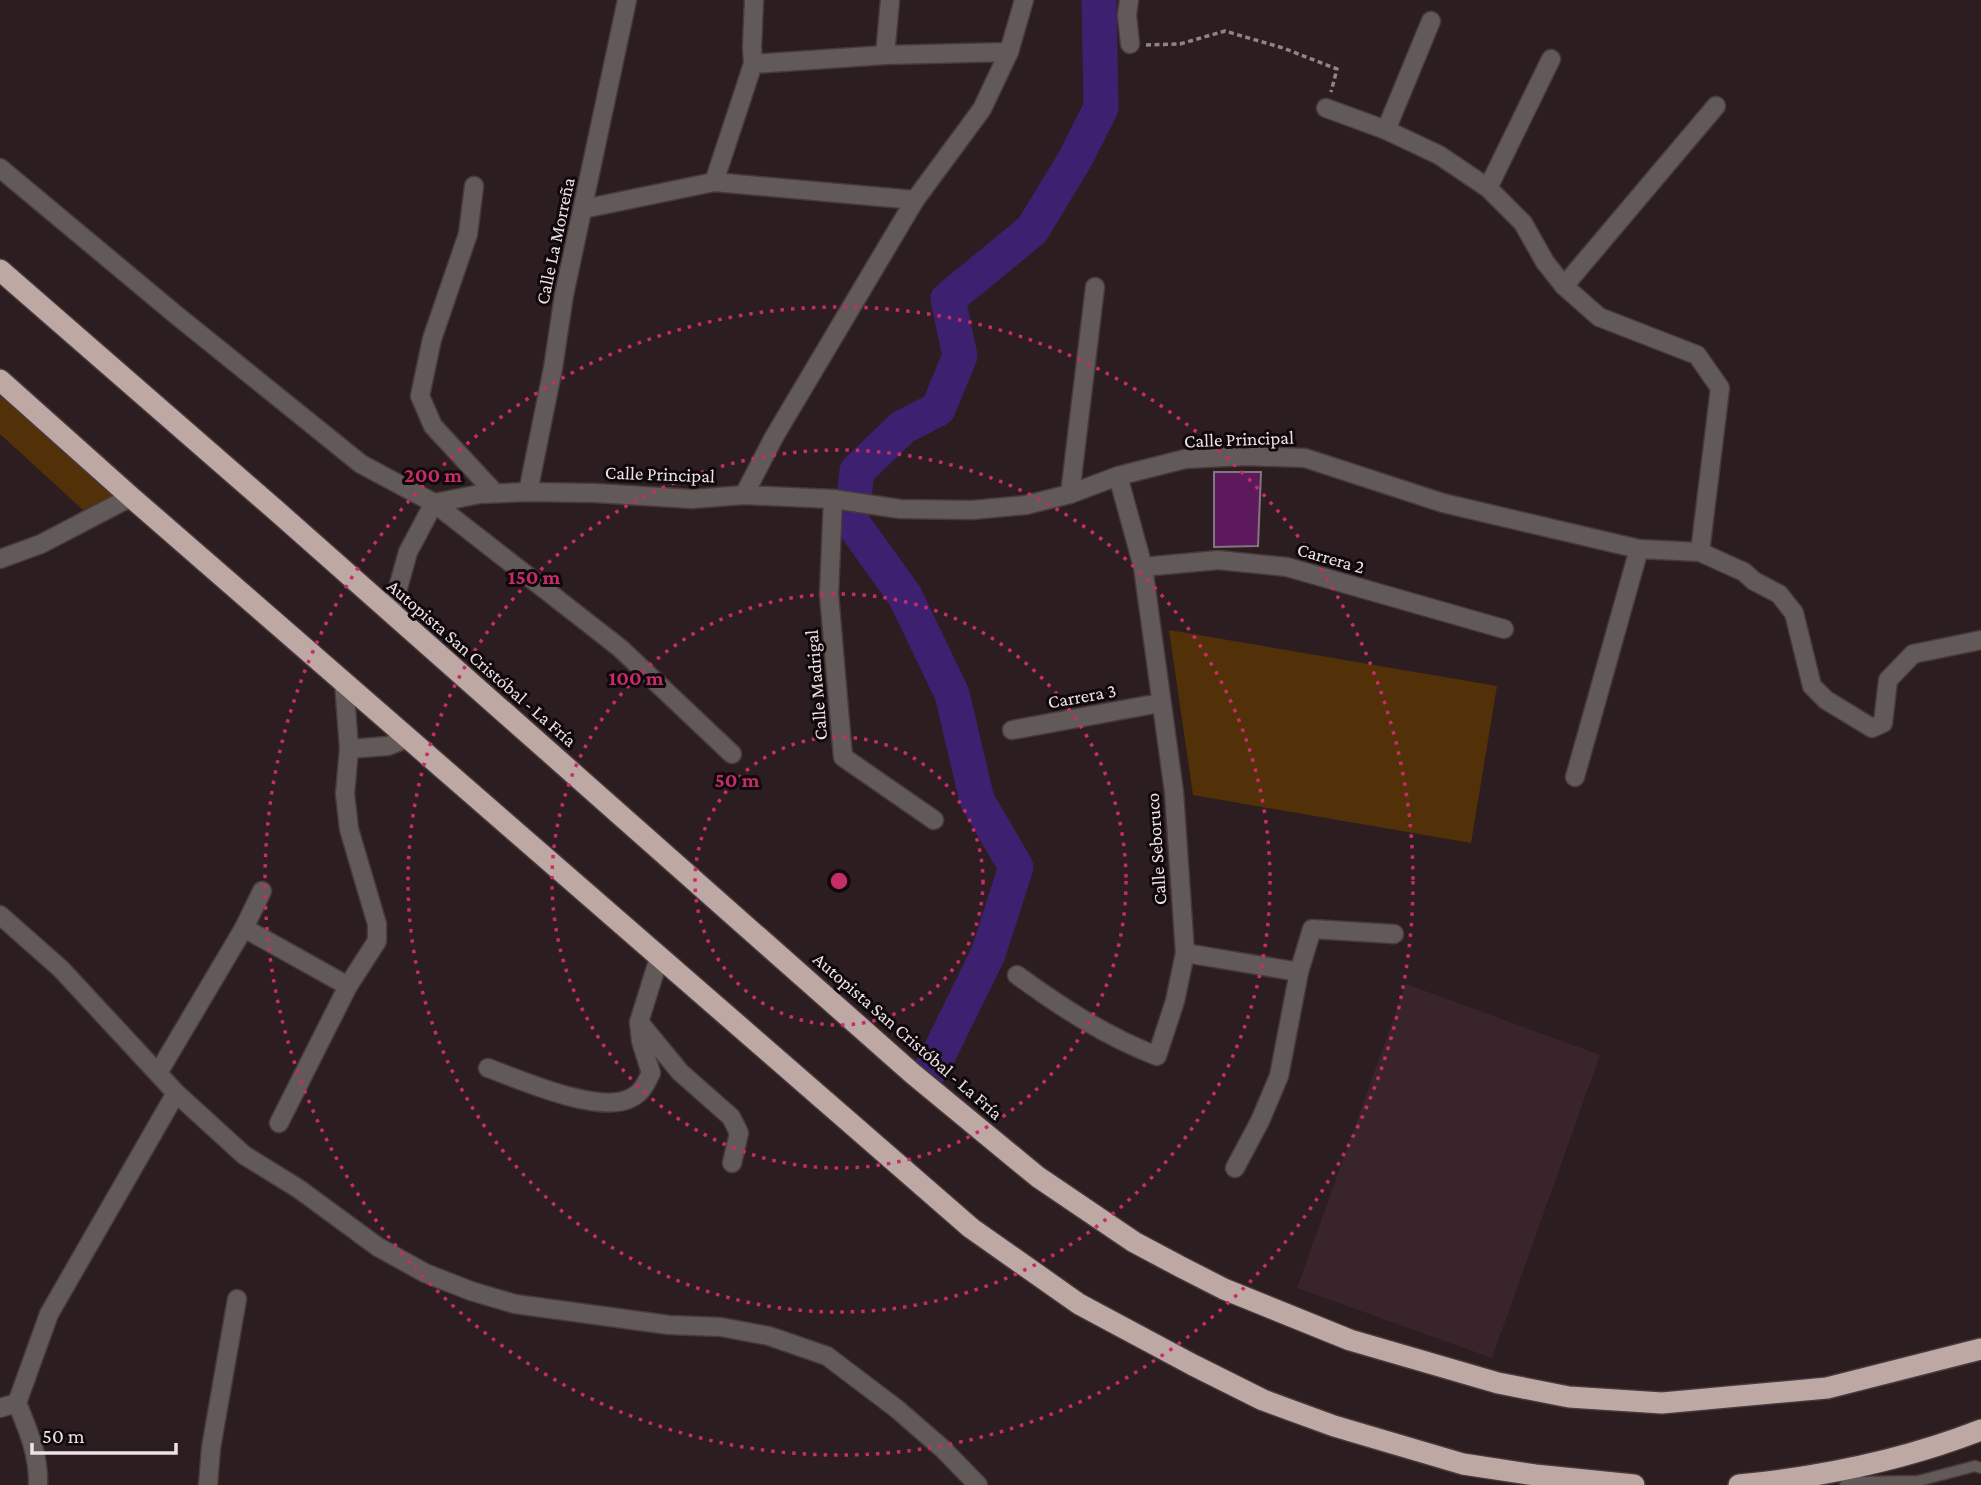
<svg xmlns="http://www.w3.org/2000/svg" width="1981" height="1485" font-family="'Crimson Pro',serif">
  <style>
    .built { fill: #3a242b }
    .green { fill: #533108 }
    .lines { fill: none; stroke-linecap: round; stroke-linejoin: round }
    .river { stroke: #3d2170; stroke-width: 35 }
    .building { fill: #5c1a5d; stroke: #837682; stroke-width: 2 }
    .service-casing { stroke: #47393c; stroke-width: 13 }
    .minor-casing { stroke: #47393c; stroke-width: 21 }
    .motorway-casing { stroke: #47393c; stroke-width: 24 }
    .path { stroke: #918487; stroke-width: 3.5; stroke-dasharray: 5 3.5; stroke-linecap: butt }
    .service { stroke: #625a58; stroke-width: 10 }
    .minor { stroke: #625a58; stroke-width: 18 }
    .motorway { stroke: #bda8a4; stroke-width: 21 }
    .ring { fill: none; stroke: #c62c69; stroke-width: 3.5; stroke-dasharray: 3.5 7 }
    .labels { text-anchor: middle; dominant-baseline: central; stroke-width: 6; stroke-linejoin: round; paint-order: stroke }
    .street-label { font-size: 19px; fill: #ede2e5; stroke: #10090b }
    .centre { fill: #c62c69; stroke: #10090b; stroke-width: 3.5 }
    .ring-label { font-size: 21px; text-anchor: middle; font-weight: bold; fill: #c62c69; stroke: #10090b; stroke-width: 6; stroke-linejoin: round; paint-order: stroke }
  </style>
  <rect width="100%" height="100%" fill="#2c1d21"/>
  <path class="built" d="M1406,984L1600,1055L1492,1358L1297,1288Z"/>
  <g class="green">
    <path d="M0,380L131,497L93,519L0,434Z"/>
    <path d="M1169,630L1497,686L1471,843L1193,795Z"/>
  </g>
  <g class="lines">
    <path class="river" d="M932,1068L988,954L1016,867L977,800L952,694L905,596L851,521L857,471L903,427L938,409L960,356L948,299L1032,230L1074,161L1101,108L1099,0"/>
  </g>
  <path class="building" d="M1214,472H1261L1258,546L1214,547Z"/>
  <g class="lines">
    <defs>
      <path id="service" d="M1845,1485L1861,1482L1918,1481L1975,1466L1981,1468"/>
      <g id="minor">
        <path d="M1129,0L1127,15L1130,44"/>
        <path d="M885,55L890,0"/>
        <path d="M753,64L752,47L754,0"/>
        <path d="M1326,108L1386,130L1439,155L1488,188L1523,223L1545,262L1564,286L1599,317L1697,355L1720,388L1700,552"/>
        <path d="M1386,130L1431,21"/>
        <path d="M0,168L175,314L361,464L434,503L620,648L732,754"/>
        <path d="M714,182L753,64L885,55L1009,52"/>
        <path d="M474,186L468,234L432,339L420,396L433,426L495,493"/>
        <path d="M1488,188L1551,59"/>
        <path d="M583,209L714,182L915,200"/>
        <path d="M1564,286L1716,106"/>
        <path d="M528,492L553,368L564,295L627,0"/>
        <path d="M1070,494L1095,287"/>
        <path d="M744,495L774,437L915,200L982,109L1009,52L1024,0"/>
        <path d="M833,499L829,594L843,757L934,820"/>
        <path d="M434,503L480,494L528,492L595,493L692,499L744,495L833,499L900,509L972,510L1026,505L1070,494L1118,476L1185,459L1245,456L1305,458L1443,503L1639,549L1700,552L1744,572L1754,581L1779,594L1794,613L1812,686L1826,700L1872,728L1883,723L1888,680L1913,654L1981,640"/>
        <path d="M0,559L41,544L131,497"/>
        <path d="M1143,567L1218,560L1287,567L1504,629"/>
        <path d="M391,613L408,552L434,503"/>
        <path d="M344,682L349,749L345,794L349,829L377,924V941L348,986"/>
        <path d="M1012,730L1160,703"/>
        <path d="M349,749L388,746L408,738"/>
        <path d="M1575,777L1639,549"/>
        <path d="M0,915L61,969L176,1093L244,1155L299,1189L378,1247L425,1273L471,1291L515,1304L669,1325L721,1327L769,1336L827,1356L897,1409L943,1449L978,1485"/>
        <path d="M244,928L348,986L279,1123"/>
        <path d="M1185,953L1299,972"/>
        <path d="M1017,975C1061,1007 1105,1036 1157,1056L1175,1001L1185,953L1174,792L1143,567L1118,476"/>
        <path d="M639,1022L680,1072L731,1117L739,1133L732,1163"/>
        <path d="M488,1068C521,1080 599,1115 631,1098C642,1093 646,1083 651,1073L641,1041L639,1022L659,958"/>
        <path d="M158,1073L244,928L262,891"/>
        <path d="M1235,1168L1260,1121L1279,1076L1299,972L1312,929L1394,934"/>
        <path d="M0,1408L17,1403"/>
        <path d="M38,1485C39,1455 28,1430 17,1403L49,1314L176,1093"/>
        <path d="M208,1485L211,1448L237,1299"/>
      </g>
      <g id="motorway">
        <path d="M0,270L279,513L913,1074L1038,1177L1134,1242L1181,1267L1224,1289L1350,1340L1498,1383L1569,1397L1662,1403L1827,1388L1981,1349"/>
        <path d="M0,380L131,497L971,1228L1079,1304L1193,1365L1263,1400L1334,1426L1463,1464L1535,1475L1634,1485"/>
        <path d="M1739,1485C1821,1477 1904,1460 1981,1430"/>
      </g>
    </defs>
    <use href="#service" class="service-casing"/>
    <use href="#minor" class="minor-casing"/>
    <use href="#motorway" class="motorway-casing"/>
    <path class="path" d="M1146,45L1180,44L1225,31L1283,48L1337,69L1331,92"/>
    <use href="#service" class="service"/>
    <use href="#minor" class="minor"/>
    <use href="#motorway" class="motorway"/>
  </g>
  <g class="ring">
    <circle cx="839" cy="881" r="144"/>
    <circle cx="839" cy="881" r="287"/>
    <circle cx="839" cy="881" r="431"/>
    <circle cx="839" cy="881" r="574"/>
  </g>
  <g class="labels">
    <g class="street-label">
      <text transform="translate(555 241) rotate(-78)">Calle La Morreña</text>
      <text transform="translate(1239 439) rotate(-2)">Calle Principal</text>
      <text transform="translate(660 474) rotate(2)">Calle Principal</text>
      <text transform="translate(1331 558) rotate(16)">Carrera 2</text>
      <text transform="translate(482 663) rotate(41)">Autopista San Cristóbal - La Fría</text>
      <text transform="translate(816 685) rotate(-95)">Calle Madrigal</text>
      <text transform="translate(1082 696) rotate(-10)">Carrera 3</text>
      <text transform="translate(1156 849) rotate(-94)">Calle Seboruco</text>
      <text transform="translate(908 1036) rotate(41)">Autopista San Cristóbal - La Fría</text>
    </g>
  </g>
  <circle cx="839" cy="881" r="10" class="centre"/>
  <g class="ring-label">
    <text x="433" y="482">200 m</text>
    <text x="534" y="584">150 m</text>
    <text x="636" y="685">100 m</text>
    <text x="737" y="787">50 m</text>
  </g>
  <path d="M32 1443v10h144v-10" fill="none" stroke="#ede2e5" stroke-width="3.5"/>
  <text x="42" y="1443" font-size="21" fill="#ede2e5" stroke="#10090b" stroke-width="5" paint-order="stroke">50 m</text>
</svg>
